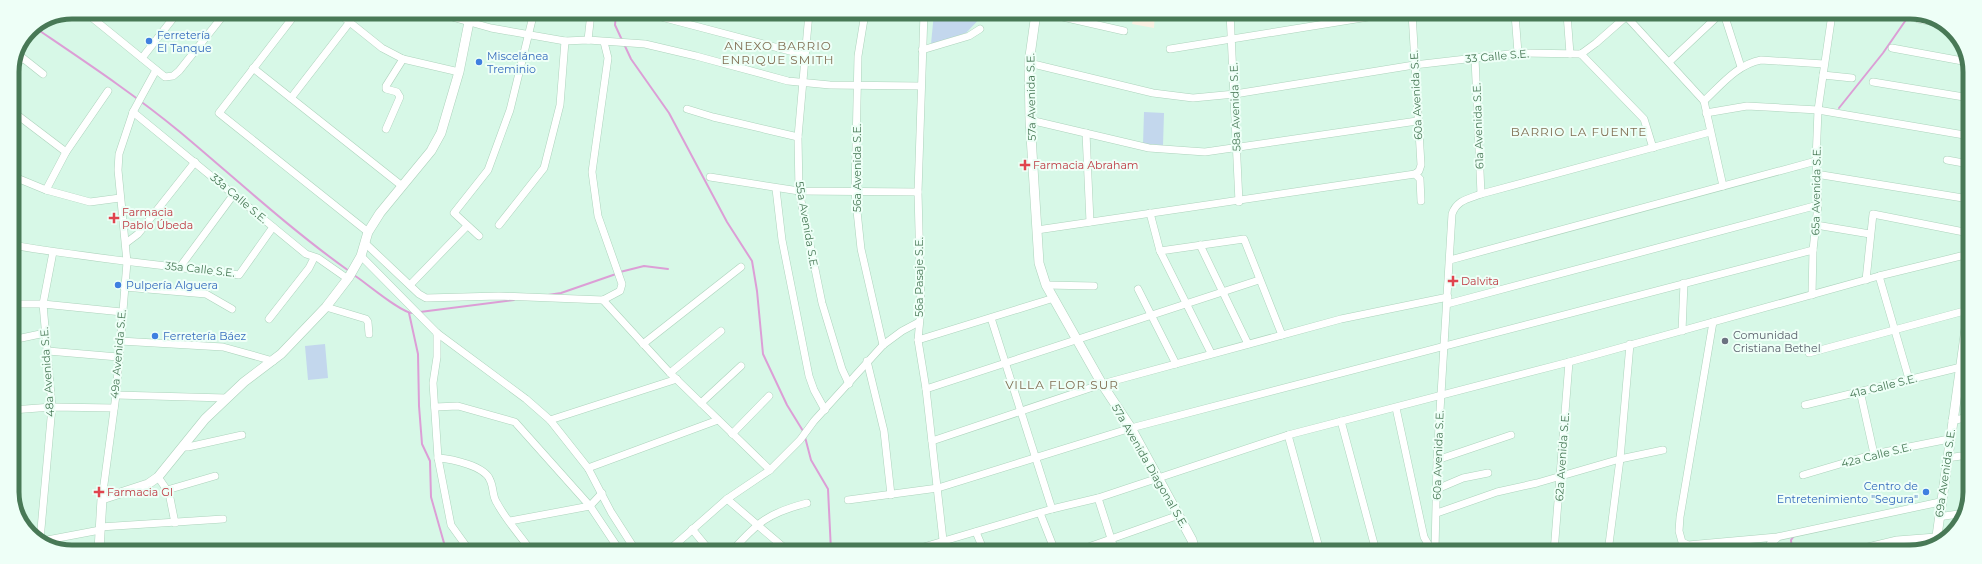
<svg xmlns="http://www.w3.org/2000/svg" width="1982" height="564" font-family="Montserrat,sans-serif">
  <style>
    .residential { fill: #d7f8e7 }
    .education { fill: #faf0e2 }
    .green { fill: #c3d7ed }
    .lines { fill: none; stroke-linecap: round; stroke-linejoin: round }
    .stream { stroke: #dc9ed6; stroke-width: 2 }
    .minor-casing { stroke: #add3bc; stroke-width: 8 }
    .tertiary-casing { stroke: #add3bc; stroke-width: 10 }
    .minor { stroke: #fff; stroke-width: 7 }
    .tertiary { stroke: #fff; stroke-width: 9 }
    .shop-dot { fill: #3f7fe0; stroke: #eefff7; stroke-width: 1.5 }
    .health-dot { fill: #e0444e; stroke: #eefff7; stroke-width: 1.5 }
    .worship-dot { fill: #6b7280; stroke: #eefff7; stroke-width: 1.5 }
    .labels { text-anchor: middle; dominant-baseline: central; stroke-width: 4; stroke-linejoin: round; paint-order: stroke }
    .shop-label { font-size: 11px; fill: #366cbe; stroke: #eefff7; text-anchor: start }
    .street-label { font-size: 11px; fill: #487956; stroke: #eefff7 }
    .health-label { font-size: 11px; fill: #be3a42; stroke: #eefff7; text-anchor: start }
    .worship-label { font-size: 11px; fill: #5b616d; stroke: #eefff7; text-anchor: start }
    .neighbourhood-label { font-size: 12px; letter-spacing: 1px; fill: #816f53; stroke: #eefff7 }
    .rim { fill: none; stroke: #487956; stroke-width: 5 }
  </style>
  <rect width="100%" height="100%" fill="#e6fef3"/>
  <path class="residential" d="M72,12L1926,14L1955,32L1970,67L1968,508L1947,540L1911,552L56,550L27,532L12,497V71L30,29Z"/>
  <path class="education" d="M1135,13H1155L1154,28L1132,24Z"/>
  <g class="green">
    <path d="M934,13H985L966,33L931,44Z"/>
    <path d="M1144,112L1164,113L1163,145L1143,144Z"/>
    <path d="M325,344L328,378L308,380L305,346Z"/>
  </g>
  <g class="lines">
    <g class="stream">
      <path d="M616,13L615,25L622,40"/>
      <path d="M34,27C84,61 134,94 180,132C236,179 290,229 349,271"/>
      <path d="M624,44L631,59L669,113L727,222L752,261L757,291L763,354L787,405L803,431"/>
      <path d="M1839,108L1883,53L1910,14"/>
      <path d="M620,272L644,266L668,269"/>
      <path d="M354,275C365,282 402,314 413,313"/>
      <path d="M548,295L561,293L616,274"/>
      <path d="M420,312L514,300"/>
      <path d="M409,313L418,354L419,406L422,444L430,461L431,497L446,550"/>
      <path d="M805,437L811,460L828,489L831,551"/>
      <path d="M1792,552L1791,540L1794,536"/>
    </g>
    <defs>
      <g id="minor">
        <path d="M85,12L165,77L173,76L179,71L226,12"/>
        <path d="M297,12L219,113L368,232"/>
        <path d="M337,12L382,48L403,59L459,72"/>
        <path d="M434,12L491,28L565,41L588,40L645,44L696,56L788,81L830,85L920,86"/>
        <path d="M646,13L805,55"/>
        <path d="M809,13L798,137L799,191L822,303L842,369L849,384"/>
        <path d="M865,13L858,56L855,192L861,249L883,345"/>
        <path d="M924,13L918,192L921,308L918,340L926,389L943,540"/>
        <path d="M1045,13L1124,31"/>
        <path d="M1230,13L1239,202"/>
        <path d="M1515,14L1518,53"/>
        <path d="M1567,14L1570,54"/>
        <path d="M1724,14L1741,67"/>
        <path d="M1626,16L1704,101L1723,186"/>
        <path d="M1918,19L1940,23"/>
        <path d="M588,40L591,13"/>
        <path d="M1892,48L1968,62"/>
        <path d="M1170,49L1393,13"/>
        <path d="M922,50L969,36L980,29"/>
        <path d="M1581,54L1644,119L1653,148"/>
        <path d="M1581,54L1596,43L1629,14"/>
        <path d="M19,55L43,74"/>
        <path d="M142,58L178,12"/>
        <path d="M1475,58L1481,194"/>
        <path d="M1669,62L1720,14"/>
        <path d="M1029,63L1153,93L1193,98L1235,94L1414,65L1475,58L1518,53L1581,54"/>
        <path d="M253,68L402,186"/>
        <path d="M12,71L22,58"/>
        <path d="M1823,75L1852,78"/>
        <path d="M1873,82L1970,98"/>
        <path d="M291,98L349,23"/>
        <path d="M1704,101C1721,85 1738,64 1761,60L1824,64"/>
        <path d="M687,109L713,117L798,137"/>
        <path d="M12,111L66,152"/>
        <path d="M133,112L306,254L318,258L348,279"/>
        <path d="M1706,113L1747,106L1818,110L1970,136"/>
        <path d="M1030,120L1149,148L1205,152L1417,121"/>
        <path d="M386,129L400,97L397,92L386,89V86L403,59"/>
        <path d="M1086,133L1090,222"/>
        <path d="M1947,160L1969,164"/>
        <path d="M1415,174L1420,179L1421,201"/>
        <path d="M1816,174L1969,199"/>
        <path d="M12,176L46,190L90,202L120,198"/>
        <path d="M710,177L799,191L918,192"/>
        <path d="M776,189L782,240L809,376L814,390L825,410"/>
        <path d="M46,190L66,152L108,91"/>
        <path d="M1150,213L1160,251L1211,353"/>
        <path d="M499,225L544,168L560,105L565,41"/>
        <path d="M1816,225L1870,234"/>
        <path d="M1037,230L1415,174L1419,171L1421,165L1412,13"/>
        <path d="M479,236L454,213L488,170L510,110L534,12"/>
        <path d="M126,243L138,234L195,162"/>
        <path d="M365,243L419,294L426,298L499,296L603,300L620,291L622,284L598,216L592,172L608,58L604,42"/>
        <path d="M12,245C87,258 163,265 239,275L273,227"/>
        <path d="M1200,245L1248,344"/>
        <path d="M1160,251L1244,239L1282,335"/>
        <path d="M361,256L437,333L526,399L550,420L588,468L611,512L636,551"/>
        <path d="M1450,260L1816,161"/>
        <path d="M180,267L234,194"/>
        <path d="M1879,276L1909,379"/>
        <path d="M1866,280L1873,214L1969,233"/>
        <path d="M410,285L467,226"/>
        <path d="M1046,285L1094,286"/>
        <path d="M124,287L206,294L232,309"/>
        <path d="M1138,289L1176,364"/>
        <path d="M1812,295L1813,250L1818,205L1816,161L1818,110L1832,14"/>
        <path d="M603,300L670,373L770,470"/>
        <path d="M12,304H43L122,312"/>
        <path d="M1447,304L1818,205"/>
        <path d="M326,307L366,319L368,322L369,334"/>
        <path d="M991,318L1052,509"/>
        <path d="M269,319L309,268L314,258"/>
        <path d="M1713,322L1680,517L1679,531L1682,542L1688,545L1777,537L1940,502"/>
        <path d="M1682,331L1684,283"/>
        <path d="M437,333V357L433,383L438,458L451,525L469,550"/>
        <path d="M12,340L45,333"/>
        <path d="M918,340L1054,298"/>
        <path d="M120,341L223,347L273,361"/>
        <path d="M643,344L741,267"/>
        <path d="M48,351L118,357"/>
        <path d="M1809,353L1968,310"/>
        <path d="M867,361L884,431L891,495"/>
        <path d="M670,373L721,331"/>
        <path d="M926,389L1259,280"/>
        <path d="M1860,391L1874,454"/>
        <path d="M116,395L226,398"/>
        <path d="M701,403L741,366"/>
        <path d="M1805,405L1961,367"/>
        <path d="M435,407L458,406L515,422L590,506L620,551"/>
        <path d="M1396,408L1424,537L1432,551"/>
        <path d="M12,410L52,407L114,408"/>
        <path d="M550,420L677,379"/>
        <path d="M1341,421L1376,551"/>
        <path d="M1952,421L1968,417"/>
        <path d="M732,434L769,396"/>
        <path d="M1288,435L1320,551"/>
        <path d="M932,441L1102,384L1341,319L1448,297"/>
        <path d="M183,447H188L242,435"/>
        <path d="M438,458C452,459 485,466 490,480C494,488 492,496 497,503C506,520 520,535 531,551"/>
        <path d="M1947,458L1968,455"/>
        <path d="M1437,460L1511,435"/>
        <path d="M588,468L718,420"/>
        <path d="M1803,475L1874,454L1949,439"/>
        <path d="M158,477L169,493L175,523"/>
        <path d="M1437,489L1463,478L1488,473"/>
        <path d="M167,490L215,476"/>
        <path d="M1098,498L1115,551"/>
        <path d="M102,499L116,395L127,262L118,170L119,154L133,112L156,70"/>
        <path d="M727,499L788,551"/>
        <path d="M848,500L938,488L1131,428L1813,250"/>
        <path d="M1040,513L1055,551"/>
        <path d="M1437,513L1497,492L1537,483L1620,459L1663,450"/>
        <path d="M1938,517L1965,513"/>
        <path d="M510,521L590,506L602,493"/>
        <path d="M100,527L223,519"/>
        <path d="M692,529L710,551"/>
        <path d="M976,532L984,551"/>
        <path d="M40,540L52,407L43,304L53,252"/>
        <path d="M42,541L100,530"/>
        <path d="M668,551L727,499L770,470L800,440L814,421L883,345L902,331L919,322"/>
        <path d="M732,551C758,522 768,513 807,503"/>
        <path d="M910,551L1052,509L1098,498L1288,435L1569,362L1879,276L1969,254"/>
        <path d="M1077,551L1179,515"/>
        <path d="M1435,551L1437,460L1452,214C1457,200 1468,199 1481,194L1710,132"/>
        <path d="M1554,552L1569,362"/>
        <path d="M1608,552L1620,459L1630,344"/>
        <path d="M1767,552L1770,544L1777,538"/>
        <path d="M1847,552L1897,540L1936,537"/>
      </g>
      <g id="tertiary">
        <path d="M1036,13L1029,63L1030,120L1039,263L1046,285L1102,384L1131,428L1192,540L1195,551"/>
        <path d="M1936,543L1969,307"/>
        <path d="M99,550L102,499L148,484L158,477L205,419L244,382L281,354L326,307L349,277L361,256L368,232L380,213L431,151L441,133L459,72L471,12"/>
      </g>
    </defs>
    <use href="#minor" class="minor-casing"/>
    <use href="#tertiary" class="tertiary-casing"/>
    <use href="#minor" class="minor"/>
    <use href="#tertiary" class="tertiary"/>
  </g>
  <g class="shop-dot">
    <circle cx="149" cy="41" r="4"/>
    <circle cx="479" cy="62" r="4"/>
    <circle cx="118" cy="285" r="4"/>
    <circle cx="155" cy="336" r="4"/>
    <circle cx="1926" cy="492" r="4"/>
  </g>
  <g class="health-dot">
    <path d="M1023 159h4v4h4v4h-4v4h-4v-4h-4v-4h4z"/>
    <path d="M112 212h4v4h4v4h-4v4h-4v-4h-4v-4h4z"/>
    <path d="M1451 275h4v4h4v4h-4v4h-4v-4h-4v-4h4z"/>
    <path d="M97 486h4v4h4v4h-4v4h-4v-4h-4v-4h4z"/>
  </g>
  <circle class="worship-dot" cx="1725" cy="341" r="4"/>
  <g class="labels">
    <g class="shop-label">
      <text x="157" y="35">Ferretería<tspan x="157" dy="13">El Tanque</tspan></text>
      <text x="487" y="56">Miscelánea<tspan x="487" dy="13">Treminio</tspan></text>
      <text x="126" y="285">Pulpería Alguera</text>
      <text x="163" y="336">Ferretería Báez</text>
      <text x="1918" y="486" text-anchor="end">Centro de<tspan x="1918" dy="13">Entretenimiento "Segura"</tspan></text>
    </g>
    <g class="street-label">
      <text transform="translate(1497 56) rotate(-5)">33 Calle S.E.</text>
      <text transform="translate(1416 95) rotate(-93)">60a Avenida S.E.</text>
      <text transform="translate(1031 97) rotate(-91)">57a Avenida S.E.</text>
      <text transform="translate(1235 107) rotate(-92)">58a Avenida S.E.</text>
      <text transform="translate(1478 126) rotate(-92)">61a Avenida S.E.</text>
      <text transform="translate(857 168) rotate(-90)">56a Avenida S.E.</text>
      <text transform="translate(1816 191) rotate(-89)">65a Avenida S.E.</text>
      <text transform="translate(239 198) rotate(40)">33a Calle S.E.</text>
      <text transform="translate(807 225) rotate(80)">55a Avenida S.E.</text>
      <text transform="translate(200 269) rotate(6)">35a Calle S.E.</text>
      <text transform="translate(919 277) rotate(-90)">56a Pasaje S.E.</text>
      <text transform="translate(118 354) rotate(-85)">49a Avenida S.E.</text>
      <text transform="translate(47 372) rotate(-94)">48a Avenida S.E.</text>
      <text transform="translate(1883 386) rotate(-14)">41a Calle S.E.</text>
      <text transform="translate(1438 455) rotate(-88)">60a Avenida S.E.</text>
      <text transform="translate(1876 455) rotate(-14)">42a Calle S.E.</text>
      <text transform="translate(1562 457) rotate(-86)">62a Avenida S.E.</text>
      <text transform="translate(1150 466) rotate(60)">57a Avenida Diagonal S.E.</text>
      <text transform="translate(1945 473) rotate(-82)">69a Avenida S.E.</text>
    </g>
    <g class="health-label">
      <text x="1033" y="165">Farmacia Abraham</text>
      <text x="122" y="212">Farmacia<tspan x="122" dy="13">Pablo Úbeda</tspan></text>
      <text x="1461" y="281">Dalvita</text>
      <text x="107" y="492">Farmacia GI</text>
    </g>
    <g class="worship-label">
      <text x="1733" y="335">Comunidad<tspan x="1733" dy="13">Cristiana Bethel</tspan></text>
    </g>
    <g class="neighbourhood-label">
      <text x="778" y="45">ANEXO BARRIO<tspan x="778" dy="14">ENRIQUE SMITH</tspan></text>
      <text x="1579" y="131">BARRIO LA FUENTE</text>
      <text x="1062" y="384">VILLA FLOR SUR</text>
    </g>
  </g>
  <path d="M0 0H1982V564H0ZM72 19H1910A53 53 0 0 1 1963 72V492A53 53 0 0 1 1910 545H72A53 53 0 0 1 19 492V72A53 53 0 0 1 72 19Z" fill="#eefff7" fill-rule="evenodd"/>
  <path class="rim" d="M72 19H1910A53 53 0 0 1 1963 72V492A53 53 0 0 1 1910 545H72A53 53 0 0 1 19 492V72A53 53 0 0 1 72 19Z"/>
</svg>
